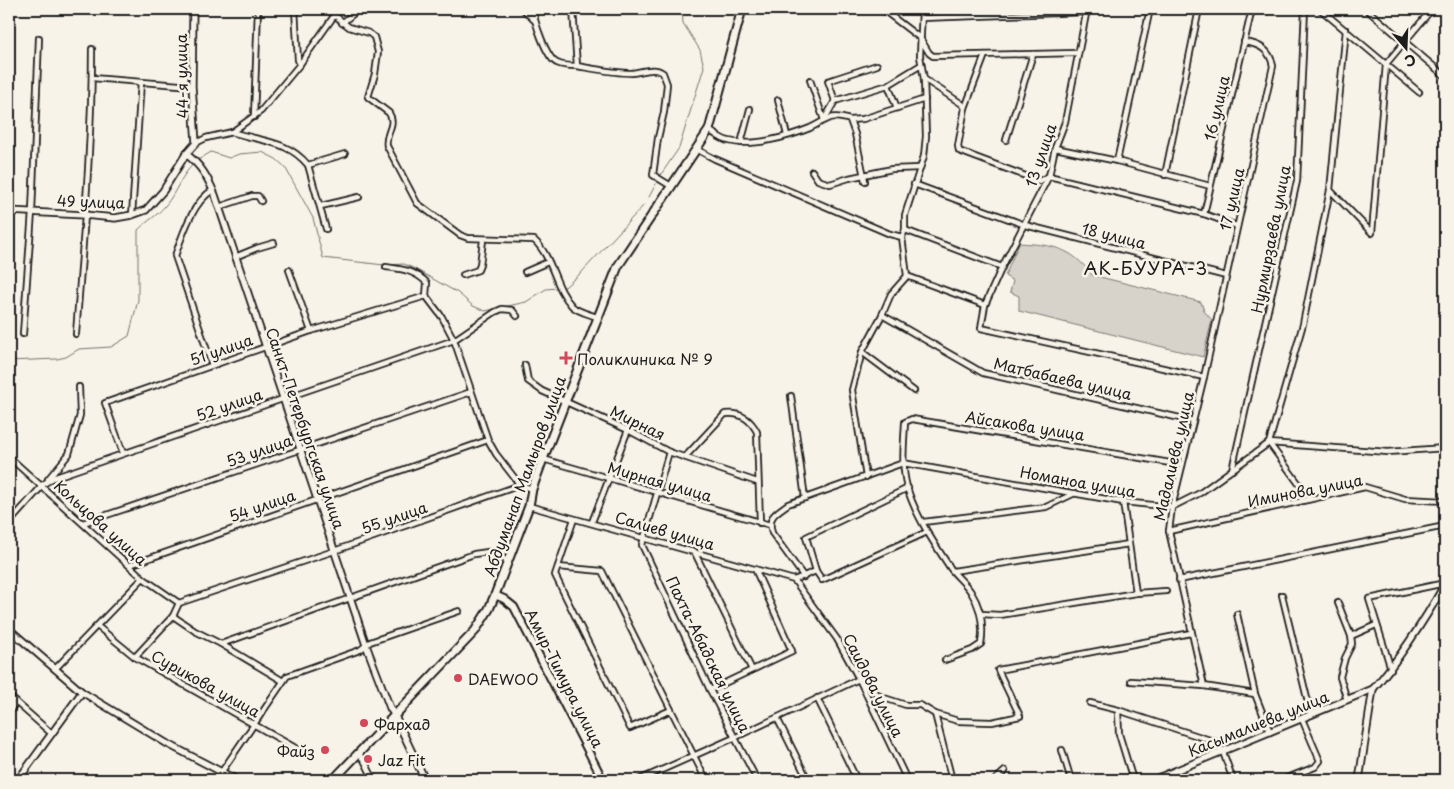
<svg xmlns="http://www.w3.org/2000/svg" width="1454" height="789" font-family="'Playpen Sans',sans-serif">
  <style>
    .green { fill: #d7d3cb; stroke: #7a7874 }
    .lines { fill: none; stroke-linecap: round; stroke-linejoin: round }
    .stream { stroke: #72716c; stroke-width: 1 }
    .minor-casing { stroke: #1c1c1c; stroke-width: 8 }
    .tertiary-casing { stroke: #1c1c1c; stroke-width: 9 }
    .secondary-casing { stroke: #1c1c1c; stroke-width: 10 }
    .primary-casing { stroke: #1c1c1c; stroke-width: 11 }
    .minor { stroke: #f7f3e8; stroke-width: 4.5 }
    .tertiary { stroke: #f7f3e8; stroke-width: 5.5 }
    .secondary { stroke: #f7f3e8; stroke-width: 6 }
    .primary { stroke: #f7f3e8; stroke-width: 7 }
    .poi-dot { fill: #d1495b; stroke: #f7f3e8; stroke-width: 2 }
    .labels { text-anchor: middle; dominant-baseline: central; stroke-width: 5; stroke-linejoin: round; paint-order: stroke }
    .street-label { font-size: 15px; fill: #1c1c1c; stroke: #f7f3e8 }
    .poi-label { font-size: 15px; fill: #1c1c1c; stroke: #f7f3e8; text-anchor: start }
    .quarter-label { font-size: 18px; letter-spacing: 1px; fill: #1c1c1c; stroke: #f7f3e8 }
  </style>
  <rect width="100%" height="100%" fill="#f7f3e8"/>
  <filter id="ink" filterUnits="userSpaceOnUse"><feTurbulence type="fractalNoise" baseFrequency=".02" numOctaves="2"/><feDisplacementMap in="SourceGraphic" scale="10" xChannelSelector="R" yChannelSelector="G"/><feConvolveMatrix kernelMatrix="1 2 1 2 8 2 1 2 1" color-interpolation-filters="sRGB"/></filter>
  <g filter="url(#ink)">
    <path class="green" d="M1019,243C1053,245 1071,247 1092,275L1201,302L1204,311L1212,320L1203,357L1019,311V296L1010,292L1013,281L1005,276Z"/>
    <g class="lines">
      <g class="stream">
        <path d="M198,160L211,152L229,158L239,154L262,152L276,159L285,167L313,218L323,258L384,265L404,264L415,269L458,293L473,306L485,311L499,308"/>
        <path d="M660,176L679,148L704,67L700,50L683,23L682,9"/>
        <path d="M649,197L656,184"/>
        <path d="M561,287H565L581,273L644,205"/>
        <path d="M503,307L526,302L546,289L557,288"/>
        <path d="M9,361L57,359L66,357L79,349L111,347L129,336L138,300V230C147,221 158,215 165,206C177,192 181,174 195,163"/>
      </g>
      <defs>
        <g id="minor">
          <path d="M295,9L298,60L300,64"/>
          <path d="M327,9L349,27L369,33L374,37L378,52L375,74L368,97L389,113C397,125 384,134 387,146L417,203L460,235L468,238L534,240C553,257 554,287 572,306C578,312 589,314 597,317"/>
          <path d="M523,9L534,20"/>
          <path d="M533,9C534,20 546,58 557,63C563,66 570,66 577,66"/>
          <path d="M573,9L577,66C595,69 614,73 632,73C642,72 655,66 663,73L667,84L664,112L658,138L653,175L671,186"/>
          <path d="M882,9L920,38L929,53L933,56L1078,53"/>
          <path d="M1087,9L1065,122L1055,148L1049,176L1002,267L985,305L981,328L1204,377"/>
          <path d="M1320,9L1419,92"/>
          <path d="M1366,9L1445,76"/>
          <path d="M922,18L1086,12"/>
          <path d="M342,23L359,9"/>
          <path d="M92,78L192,86"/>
          <path d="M924,79L962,104L965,108L958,146L959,151L1039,181L1049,176L1204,214L1237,226"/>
          <path d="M810,80L824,120"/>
          <path d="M888,85L897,108"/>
          <path d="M778,100L787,135"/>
          <path d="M835,101L828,81L877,65"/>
          <path d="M965,108L985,55"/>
          <path d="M254,117L258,9"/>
          <path d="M824,120L835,101L888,85L921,65"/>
          <path d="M850,120L863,119L925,99"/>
          <path d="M709,130C715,134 722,140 729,141C752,147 788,137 810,128C827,120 830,113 850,120L855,134L865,181"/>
          <path d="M232,132C262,142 287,140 308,165L326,229"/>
          <path d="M1006,140L1033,54"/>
          <path d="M196,143L206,138L232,132L261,111L300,64L334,16"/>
          <path d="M741,143L750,109"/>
          <path d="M1055,148L1117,161L1210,186"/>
          <path d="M696,149L715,159L890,234L902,237"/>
          <path d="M1117,161L1150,9"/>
          <path d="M308,165L345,154"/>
          <path d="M812,171L818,180L830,184L849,178L892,169L920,168"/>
          <path d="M1165,175L1199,9"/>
          <path d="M914,184L1025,225L1226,276"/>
          <path d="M1330,190L1372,233L1386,64L1432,9"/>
          <path d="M321,206L359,197"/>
          <path d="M219,207L252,196H258L261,201"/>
          <path d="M1204,214L1252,9"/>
          <path d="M132,215L141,82"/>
          <path d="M905,230L1002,267"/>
          <path d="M235,257L257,248L274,243"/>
          <path d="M386,267C401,269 415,270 427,283L426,296L442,317L454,340L488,440L496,454L520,485"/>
          <path d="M289,270L311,331"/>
          <path d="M525,272L548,262"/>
          <path d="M463,275L478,270L480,265L483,240"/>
          <path d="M907,276L985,305"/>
          <path d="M882,315L983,373L1193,421"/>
          <path d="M23,334L32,212L39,38"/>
          <path d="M76,334C83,240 92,144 92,49"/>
          <path d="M862,352L914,391"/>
          <path d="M212,365L175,256C182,236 193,201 213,190"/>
          <path d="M525,365L528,381L542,391L628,430L669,452L757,482"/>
          <path d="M791,396L805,498"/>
          <path d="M1269,443L1303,324L1330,190L1346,30"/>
          <path d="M1269,443L1310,499"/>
          <path d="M669,452L642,545L710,690L757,780"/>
          <path d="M123,453L105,403L311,331L426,296"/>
          <path d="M9,457L143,578L179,603"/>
          <path d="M685,457L725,414C740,412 750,418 757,432L760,523"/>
          <path d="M543,459L770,525"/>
          <path d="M1232,470L1297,181L1305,9"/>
          <path d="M866,477L852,390L862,352L882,315L891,294L907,276L902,237L905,230V215L924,156L926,136L924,79L920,56L922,9"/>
          <path d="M48,479L69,454L80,415L79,387"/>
          <path d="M42,485L53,478L454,340L495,312L502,309L512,310L517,316"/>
          <path d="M1123,502L1136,593"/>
          <path d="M529,506L794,580L816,571L822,580L927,532"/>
          <path d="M574,519L555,575L630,728L671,710"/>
          <path d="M592,522L628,430"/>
          <path d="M923,522L1046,507L1075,493"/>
          <path d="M9,523L43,485"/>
          <path d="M83,523L471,392"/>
          <path d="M1169,531L1365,487L1405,499L1445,501"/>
          <path d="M694,551L752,670"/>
          <path d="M130,565L488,440"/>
          <path d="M558,567L602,571L706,780"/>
          <path d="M816,571L806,537L908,488"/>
          <path d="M953,571L1129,544"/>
          <path d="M804,577L772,533C767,516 776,513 788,504L903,463L1123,502L1172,507L1200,493L1269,443L1388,452L1445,448"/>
          <path d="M794,580L837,639L859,679L907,780"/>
          <path d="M1179,580L1445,526"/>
          <path d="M1282,595L1311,715"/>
          <path d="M179,603L334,551L520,485L532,489"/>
          <path d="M1338,603L1351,636L1352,644L1345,658L1340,677L1347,700"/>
          <path d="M981,614L1000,615L1136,593L1166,591"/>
          <path d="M1237,614L1255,694L1270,732"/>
          <path d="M173,616L195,631L221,644L283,681"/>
          <path d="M97,626L135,657L306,754"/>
          <path d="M1351,636L1376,625"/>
          <path d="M221,644L474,554L488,552L508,561"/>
          <path d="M135,657L173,616L179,603"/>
          <path d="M945,660L972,650L981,644C984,626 981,608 971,592C966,584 957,577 951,569C935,545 915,515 907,487C901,465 904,444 905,422L912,419L1182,465"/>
          <path d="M55,669L143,578"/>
          <path d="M1391,669L1369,599L1445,583"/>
          <path d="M1131,681L1204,686L1255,694"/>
          <path d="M1204,686L1169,531L1172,507L1204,377L1273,66C1270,50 1260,44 1244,42"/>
          <path d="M710,690L792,651L755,569"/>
          <path d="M9,696L51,733"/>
          <path d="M817,698L857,780"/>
          <path d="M1090,703L1118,710"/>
          <path d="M9,712L16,702"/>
          <path d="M935,714L958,721L992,722L1020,716L998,670L1191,633"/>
          <path d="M777,718L808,780"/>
          <path d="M1062,750L1071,780"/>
          <path d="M358,753L364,760L374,780"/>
          <path d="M216,780L287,676L360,650L370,642L459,611"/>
          <path d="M639,780L736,737L859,679L881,697L906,705H920L935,714L952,780"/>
          <path d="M995,780L1005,771"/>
          <path d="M1133,780L1119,734L1118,710L1216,742L1223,752L1233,780"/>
          <path d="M1282,780L1315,767L1320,761L1302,719"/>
        </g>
        <g id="tertiary">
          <path d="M186,154C201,165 208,178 215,195L366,645L390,708L395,716L425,780"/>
          <path d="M9,211L84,215L115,218L132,215L146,210L163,191L186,154L196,143L192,86L193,9"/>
          <path d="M9,629L82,692L166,743L237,780"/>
          <path d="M18,780L82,692"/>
          <path d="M1153,780L1373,689C1401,657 1424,621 1445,584"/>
          <path d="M1359,780L1373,689"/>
        </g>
        <path id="secondary" d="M495,595L504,599L514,607L603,780"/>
        <path id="primary" d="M333,780L475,631L489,609L495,595L529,506L532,489L543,459L618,266L709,130L742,9"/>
      </defs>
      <use href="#minor" class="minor-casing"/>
      <use href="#tertiary" class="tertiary-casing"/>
      <use href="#secondary" class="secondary-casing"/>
      <use href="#primary" class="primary-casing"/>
      <use href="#minor" class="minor"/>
      <use href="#tertiary" class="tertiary"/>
      <use href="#secondary" class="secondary"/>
      <use href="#primary" class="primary"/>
    </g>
  </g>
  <g class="poi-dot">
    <path d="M563.5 350.5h5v5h5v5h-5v5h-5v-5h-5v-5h5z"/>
    <circle cx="458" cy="678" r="5"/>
    <circle cx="364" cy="723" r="5"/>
    <circle cx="325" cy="750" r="5"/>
    <circle cx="368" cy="759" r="5"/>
  </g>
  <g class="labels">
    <g class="street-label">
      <text transform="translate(181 76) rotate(-91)">44-я улица</text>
      <text transform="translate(1216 108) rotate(-77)">16 улица</text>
      <text transform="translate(1040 155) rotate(-71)">13 улица</text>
      <text transform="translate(1231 199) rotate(-77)">17 улица</text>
      <text transform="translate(91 201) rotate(2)">49 улица</text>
      <text transform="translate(1114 235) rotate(14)">18 улица</text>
      <text transform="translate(1270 239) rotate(-79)">Нурмирзаева улица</text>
      <text transform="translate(221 349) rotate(-19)">51 улица</text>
      <text transform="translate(1063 378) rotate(13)">Матбабаева улица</text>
      <text transform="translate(229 404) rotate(-19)">52 улица</text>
      <text transform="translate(638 422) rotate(26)">Мирная</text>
      <text transform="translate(1025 425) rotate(9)">Айсакова улица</text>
      <text transform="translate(306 428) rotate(71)">Санкт-Петербургская улица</text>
      <text transform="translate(259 450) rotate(-19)">53 улица</text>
      <text transform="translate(1173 456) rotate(-77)">Мадалиева улица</text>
      <text transform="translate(524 476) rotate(-70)">Абдуманап Мамыров улица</text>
      <text transform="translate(660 481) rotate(16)">Мирная улица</text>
      <text transform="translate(1078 481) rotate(10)">Номаноа улица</text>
      <text transform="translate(1305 490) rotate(-11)">Иминова улица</text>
      <text transform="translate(262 505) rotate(-19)">54 улица</text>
      <text transform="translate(394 517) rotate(-19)">55 улица</text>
      <text transform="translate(101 522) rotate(42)">Кольцова улица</text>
      <text transform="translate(665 530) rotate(16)">Салиев улица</text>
      <text transform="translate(709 654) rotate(64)">Пахта-Абадская улица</text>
      <text transform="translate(565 678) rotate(63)">Амир-Тимура улица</text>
      <text transform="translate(206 683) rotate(29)">Сурикова улица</text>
      <text transform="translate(874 685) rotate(63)">Саидова улица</text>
      <text transform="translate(1258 723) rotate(-22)">Касымалиева улица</text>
    </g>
    <g class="poi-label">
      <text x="577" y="358">Поликлиника № 9</text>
      <text x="468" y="678">DAEWOO</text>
      <text x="374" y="723">Фархад</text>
      <text x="315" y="750" text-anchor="end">Файз</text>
      <text x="378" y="759">Jaz Fit</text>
    </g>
    <g class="quarter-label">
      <text x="1146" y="267">АК-БУУРА-3</text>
    </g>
  </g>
  <rect width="1454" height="789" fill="none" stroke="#f7f3e8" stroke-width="30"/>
  <rect x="15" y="15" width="1424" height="759" fill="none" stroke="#1c1c1c" stroke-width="2" filter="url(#ink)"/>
  <g transform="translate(1406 48) rotate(161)" stroke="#f7f3e8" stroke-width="4" paint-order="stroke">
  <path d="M0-4L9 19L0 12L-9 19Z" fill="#1c1c1c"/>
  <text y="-8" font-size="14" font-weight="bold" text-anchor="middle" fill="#1c1c1c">С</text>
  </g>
</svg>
